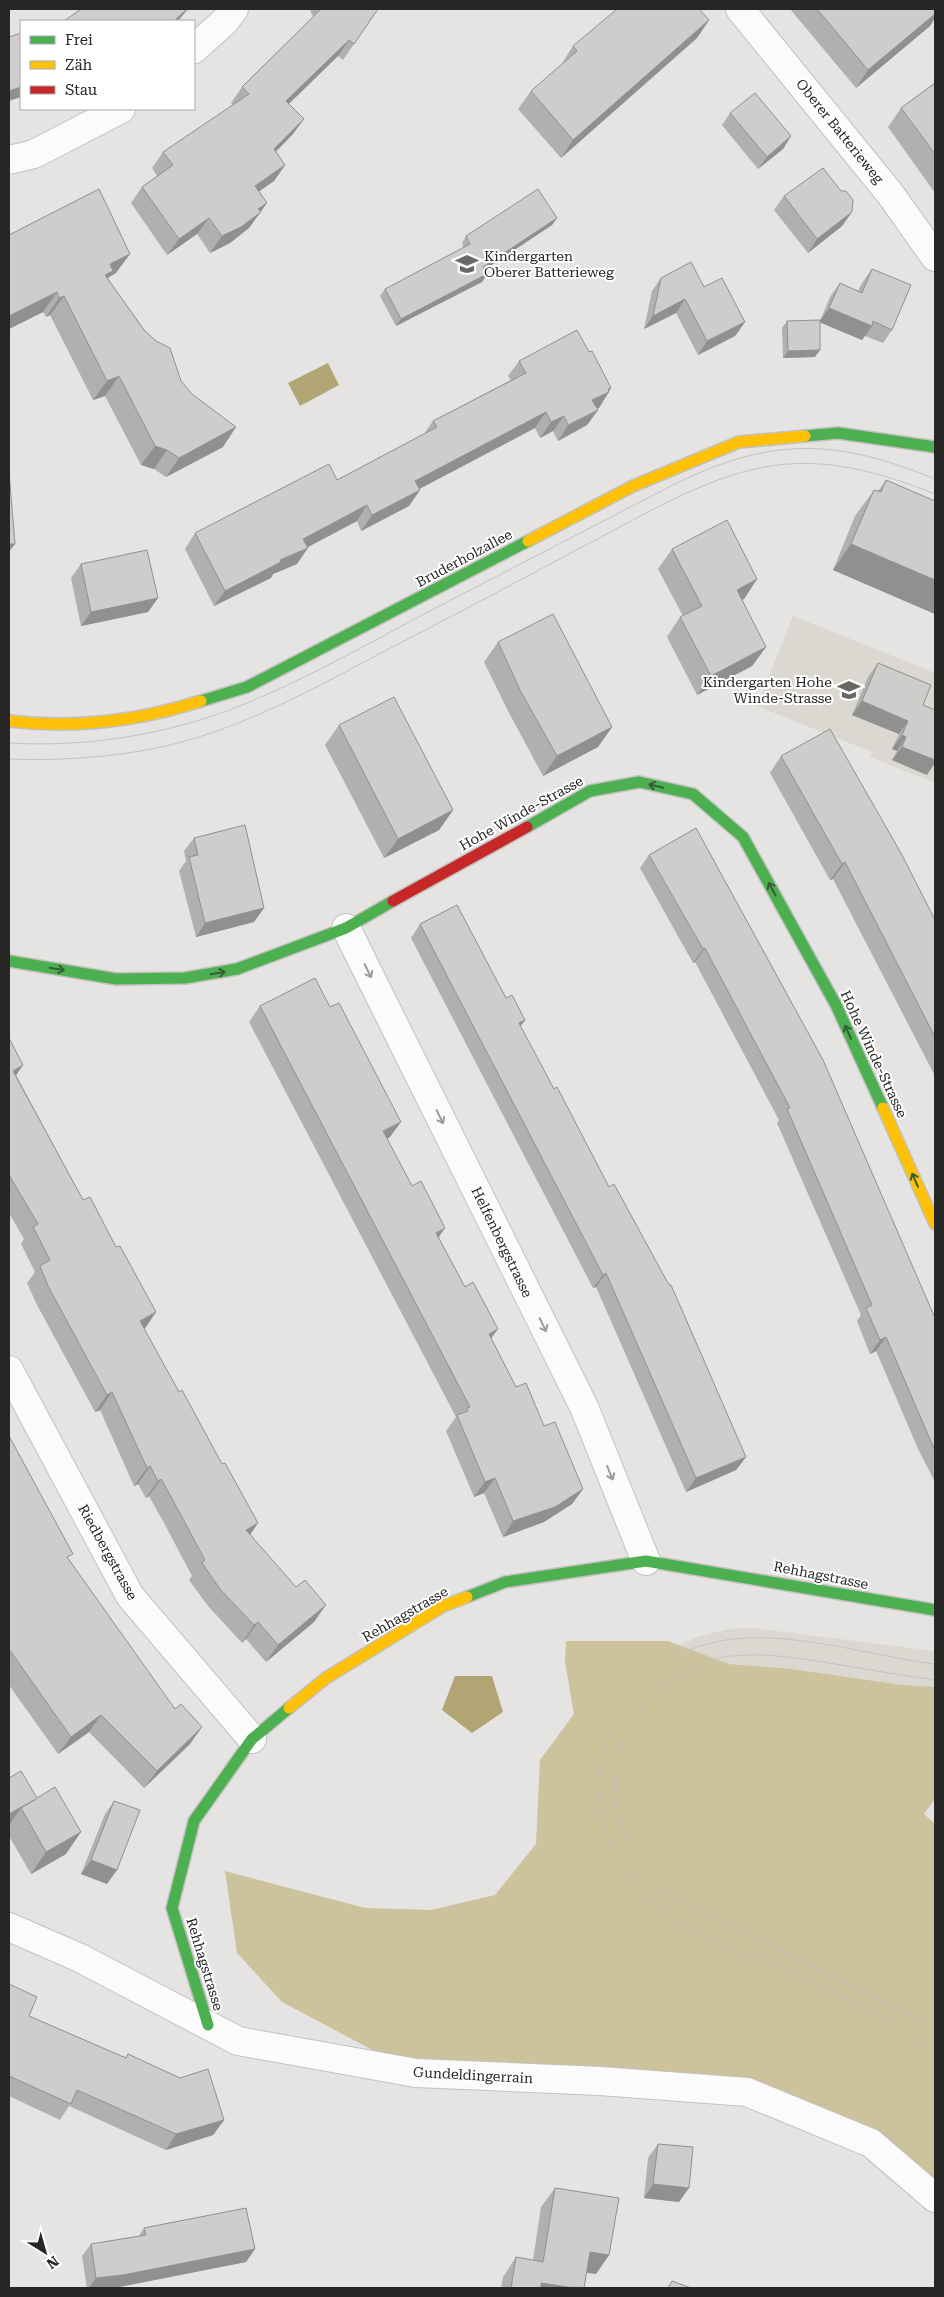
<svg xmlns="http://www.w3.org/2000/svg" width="944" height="2297" font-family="'Roboto Serif',serif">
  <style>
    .built { fill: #dad8d1 }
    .forest { fill: #ccc29b }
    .water { fill: #b0a573 }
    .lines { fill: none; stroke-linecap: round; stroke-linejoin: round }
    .street-casing { stroke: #c2c2c0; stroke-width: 30 }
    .fast-casing { stroke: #c2c2c0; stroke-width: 14 }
    .slow-casing { stroke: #c2c2c0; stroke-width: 14 }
    .jam-casing { stroke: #c2c2c0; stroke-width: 14 }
    .street { stroke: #fbfbfb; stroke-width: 28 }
    .fast { stroke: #4caf50; stroke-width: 11 }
    .slow { stroke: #ffc107; stroke-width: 11 }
    .jam { stroke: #c62828; stroke-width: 11 }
    .tram { stroke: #c3c3c2; stroke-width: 1 }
    .wall { fill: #b0b0af }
    .shaded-wall { fill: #90908e }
    .building { fill: #cdcdcb; stroke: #90908e }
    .oneway { stroke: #355d36 }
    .oneway2 { stroke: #9b9b9a }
    .labels { text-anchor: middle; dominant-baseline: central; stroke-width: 4; stroke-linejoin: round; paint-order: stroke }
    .street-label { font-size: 14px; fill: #262624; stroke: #fff }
    .poi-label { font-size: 14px; fill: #262624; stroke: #fff; text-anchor: start }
  </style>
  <rect width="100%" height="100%" fill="#e5e4e2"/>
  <g class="built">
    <path d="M793,616L935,673V783L870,757L872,752L757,706Z"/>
    <path d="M753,1628L935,1651V1687L902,1685L792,1669L729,1664L679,1645L697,1637L729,1629Z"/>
  </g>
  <path class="forest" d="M566,1641H668L729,1664L792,1669L902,1685L935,1687V1799L924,1814L935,1824V2198L871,2143L747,2092L416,2073L282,2002L237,1953L225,1871L365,1908L431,1910L495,1895L536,1844L540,1760L574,1714L565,1662Z"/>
  <g class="water">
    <path d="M328,363L339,385L300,406L288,383Z"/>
    <path d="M455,1676H492L503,1712L472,1733L442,1710Z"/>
  </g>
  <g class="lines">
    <defs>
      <g id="street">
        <path d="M740,9L891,195L935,257"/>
        <path d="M194,49L225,21L234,9"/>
        <path d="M9,160L34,154L121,109"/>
        <path d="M346,928L584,1407L646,1561"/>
        <path d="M9,1370L130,1596L252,1739"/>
        <path d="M9,1927L80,1958L238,2041L416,2073L600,2081L747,2092L871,2143L935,2198"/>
      </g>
      <g id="fast">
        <path d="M805,436L838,433L935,447"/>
        <path d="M201,701L247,687L528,541"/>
        <path d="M527,827L590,791L639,782L693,794L743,837L836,1005L883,1108"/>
        <path d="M9,961L116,979L185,978L237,969L346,928L393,901"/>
        <path d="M467,1597L505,1582L646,1561L935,1610"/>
        <path d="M208,2025L172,1908L194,1821L252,1739L289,1708"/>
      </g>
      <g id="slow">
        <path d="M528,541L633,486L739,442L805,436"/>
        <path d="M9,721C74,729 138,721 201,701"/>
        <path d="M883,1108L935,1224"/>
        <path d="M289,1708L326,1678L443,1606L467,1597"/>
      </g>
      <path id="jam" d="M393,901L527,827"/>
    </defs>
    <use href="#street" class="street-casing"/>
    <use href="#fast" class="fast-casing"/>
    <use href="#slow" class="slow-casing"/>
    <use href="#jam" class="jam-casing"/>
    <use href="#street" class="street"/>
    <use href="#fast" class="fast"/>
    <use href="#slow" class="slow"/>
    <use href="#jam" class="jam"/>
    <g class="tram">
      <path d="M9,743C91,748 177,733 252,701C311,676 368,644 424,614C506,572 587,529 669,487C768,437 833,437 935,479"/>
      <path d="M9,759C65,761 123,757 178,743C249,724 314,689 379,654C447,619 515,583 582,547C639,518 702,478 765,467C824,456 880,472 935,494"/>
      <path d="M935,1664C836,1652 710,1598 634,1692C616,1715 603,1743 600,1772C597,1822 615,1869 652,1902C687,1932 735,1948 776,1967C831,1992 884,2018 935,2051"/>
      <path d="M935,1680C900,1675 864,1669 829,1663C761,1652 691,1642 644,1706C629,1726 620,1745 616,1769C609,1814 631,1862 665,1891C694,1915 732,1929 767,1945C824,1972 882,1998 935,2032"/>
    </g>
  </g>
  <g class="wall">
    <path d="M310,9H378L343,60L338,56L289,104L304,119L292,135L276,152L285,165L274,181L259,191L267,203L249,228L230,243L210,253L197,234L167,255L131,203L142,187L157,176L152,168L163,152L233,105L231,103L242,87L314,16L312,15Z"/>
    <path d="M790,9H935V18L930,26L856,88Z"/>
    <path d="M709,20L697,38L561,158L518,109L531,91L561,65L573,46Z"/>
    <path d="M935,83V193L888,127L901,108Z"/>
    <path d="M730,113L791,136L783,149L758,169L722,125Z"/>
    <path d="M841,191L852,212L842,226L808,253L774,210L784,196Z"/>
    <path d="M557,218L552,225L485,269L487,274L482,282L396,326L380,296L385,289L464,248L462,243L466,236Z"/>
    <path d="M9,235L116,273L109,277L108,279L181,381L223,447L166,477L154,469L141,465L105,396L93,400L50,315L46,317L43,312L9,329Z"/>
    <path d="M872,269L892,330L883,343L865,336L862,340L820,322L815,357L783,358L782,328L787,321H820L830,297L840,283L858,291L862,283Z"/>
    <path d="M661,278L704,287L745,322L735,336L698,355L676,313L644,329L652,291Z"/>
    <path d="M519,361L609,391V392L599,408H597L598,410L587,425L558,441L553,431L540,438L535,428L419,489L420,490L409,506L361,531L357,521L307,547L297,564L273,574L271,578L214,606L185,549L195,533L337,480L424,434L433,421L511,380L508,376Z"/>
    <path d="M886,480L935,501V614L833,570L855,516L874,490L878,491Z"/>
    <path d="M672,549L757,579L744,599L741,600L766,647L752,666L697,695L667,637L680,617L683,616L658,569Z"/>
    <path d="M81,564L158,598L148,612L81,626L71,578Z"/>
    <path d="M498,642L612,727L598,747L543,776L508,711L484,662Z"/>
    <path d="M878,663L923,705L927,775L892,760L897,751L892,749L899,734L852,715L868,677Z"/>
    <path d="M339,725L453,810L439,830L384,858L325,745Z"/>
    <path d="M781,756L935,920V1076L833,879L830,880L770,773Z"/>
    <path d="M194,838L264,908L254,922L196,937L179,871L186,861L184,851Z"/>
    <path d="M649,855L935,1318V1482L919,1451L876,1351L870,1354L857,1321L861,1315L777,1123L779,1120L695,962L693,963L640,868Z"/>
    <path d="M420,924L506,998L525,1020L520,1027L746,1457L736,1470L686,1492L596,1287L593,1288L411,938Z"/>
    <path d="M260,1006L390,1137L387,1139L491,1338L516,1387L544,1426L583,1489L572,1504L544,1522L503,1537L484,1493L474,1497L446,1431L456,1417L249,1022Z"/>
    <path d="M9,1038L16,1075L83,1200L116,1247L156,1312L144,1329L250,1534L314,1622L266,1662L246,1639L242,1643L208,1606L189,1580L192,1576L163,1521L149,1496L146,1498L138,1484L134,1486L100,1410L95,1412L36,1303L27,1283L35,1272L21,1244L24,1239L9,1213Z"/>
    <path d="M9,1436L69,1560L190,1744L144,1788L89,1732L58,1754L9,1685Z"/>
    <path d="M9,1778L66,1854L31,1874L9,1836Z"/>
    <path d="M114,1801L107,1884L81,1874L105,1814Z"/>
    <path d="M9,1984L29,2016L126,2058L128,2054L224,2120L213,2135L166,2150L69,2106L60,2120L9,2096Z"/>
    <path d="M658,2144L679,2202L644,2198L648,2158Z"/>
    <path d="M555,2188L609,2255L596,2274L586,2273L584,2288H501L503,2277L516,2257L533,2260L541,2207Z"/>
    <path d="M144,2228L255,2249L246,2262L114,2288H87L82,2256L91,2244L139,2236Z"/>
  </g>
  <g class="shaded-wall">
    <path d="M187,9H188L178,21H174Z"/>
    <path d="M935,14V18L930,26L856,88L868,70Z"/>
    <path d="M709,20L697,38L561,158L573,140Z"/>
    <path d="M349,40L338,56L275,117L286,101Z"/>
    <path d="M21,87V97L9,101V91Z"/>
    <path d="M304,119L292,135L262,165L274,149Z"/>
    <path d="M791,136L783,149L758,169L767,157Z"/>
    <path d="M285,165L274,181L244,202L255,186Z"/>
    <path d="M267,203L249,228L230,243L210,253L222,236Z"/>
    <path d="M852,212L842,226L808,253L817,239Z"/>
    <path d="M209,218L197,234L167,255L179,239Z"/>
    <path d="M557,218L552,225L478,274L483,267Z"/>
    <path d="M130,254L116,273L109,277L100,290L110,264Z"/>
    <path d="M487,274L482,282L396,326L401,319Z"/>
    <path d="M57,292L43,312L9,329V316Z"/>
    <path d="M64,296L50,315L46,317L59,298Z"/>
    <path d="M685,299L676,313L644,329L653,316Z"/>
    <path d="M829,308L872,326L862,340L819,322Z"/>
    <path d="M745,322L735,336L698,355L707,341Z"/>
    <path d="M820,350L815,357L783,358L788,351Z"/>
    <path d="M119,376L105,396L93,400L107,381Z"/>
    <path d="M611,388L599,408L581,415L592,400Z"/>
    <path d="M598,410L587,425L558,441L568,425Z"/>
    <path d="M546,412L535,428L404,497L415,481Z"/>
    <path d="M564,416L553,431L540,438L551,422Z"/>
    <path d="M236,427L223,447L166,477L179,458Z"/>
    <path d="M155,446L167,450L154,469L141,465Z"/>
    <path d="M420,490L409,506L361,531L372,515Z"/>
    <path d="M367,505L357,521L295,554L308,548L297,564L273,574L271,578L214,606L225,591L280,560L303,539Z"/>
    <path d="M9,544H15L9,552Z"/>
    <path d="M851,544L935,580V614L833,570Z"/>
    <path d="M757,579L744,599L723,610L737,590Z"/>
    <path d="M158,598L148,612L81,626L91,612Z"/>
    <path d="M766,647L752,666L697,695L711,676Z"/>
    <path d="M862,701L908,721L899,734L852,715Z"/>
    <path d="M612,727L598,747L543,776L557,756Z"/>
    <path d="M902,735L906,737L897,751L892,749Z"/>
    <path d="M902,747L935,760V763L927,775L892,760Z"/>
    <path d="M453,810L439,830L384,858L398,839Z"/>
    <path d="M845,862L833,879L830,880L842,864Z"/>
    <path d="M264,908L254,922L196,937L205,923Z"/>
    <path d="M705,948L695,962L693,963L703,949Z"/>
    <path d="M525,1020L515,1034L519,1023Z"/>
    <path d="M23,1065L11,1083L13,1071Z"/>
    <path d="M401,1122L390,1137L372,1147L383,1131Z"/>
    <path d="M445,1228L434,1244L436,1233Z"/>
    <path d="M606,1273L596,1287L593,1288L603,1275Z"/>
    <path d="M156,1312L144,1330L140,1321Z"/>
    <path d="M498,1329L487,1344L489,1334Z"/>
    <path d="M886,1337L876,1351L870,1354L880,1340Z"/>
    <path d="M112,1392L100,1410L95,1412L107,1395Z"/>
    <path d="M746,1457L736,1470L686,1492L696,1478Z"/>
    <path d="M150,1466L138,1484L134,1486L147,1468Z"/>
    <path d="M495,1478L484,1493L474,1497L485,1482Z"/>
    <path d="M161,1479L149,1496L146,1498L158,1481Z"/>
    <path d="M583,1489L572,1504L544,1522L503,1537L513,1521Z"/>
    <path d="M258,1523L246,1541V1530Z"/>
    <path d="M326,1605L314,1622L266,1662L278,1645Z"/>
    <path d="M258,1622L246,1639L242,1643L254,1625Z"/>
    <path d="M101,1715L89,1732L58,1754L71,1737Z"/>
    <path d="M202,1727L190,1744L144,1788L157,1771Z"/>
    <path d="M21,1808L9,1825V1814Z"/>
    <path d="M81,1832L66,1854L31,1874L46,1852Z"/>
    <path d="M91,1860L117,1870L107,1884L81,1874Z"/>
    <path d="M224,2120L213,2135L166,2150L176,2134Z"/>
    <path d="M653,2184L689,2188L679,2202L644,2198Z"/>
    <path d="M255,2249L246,2262L114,2288H89L96,2278Z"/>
    <path d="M590,2252L609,2255L596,2274L576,2271Z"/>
    <path d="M541,2283L574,2288H538Z"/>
  </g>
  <g class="building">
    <path d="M81,9H187L174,21H64Z"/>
    <path d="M321,9H378L354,44L349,40L286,101L304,119L274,149L285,165L255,186L267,203L258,209L261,212L241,227L222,236L209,218L179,239L142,187L173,165L163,152L249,94L242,87Z"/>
    <path d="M617,9H699L709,20L573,140L531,91L577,51L573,46Z"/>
    <path d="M817,9H935V14L868,70Z"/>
    <path d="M21,33V87L9,91V37Z"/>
    <path d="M935,83V154L901,108Z"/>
    <path d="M755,93L791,136L767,157L730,113Z"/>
    <path d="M823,168L841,191H846L853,200L852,212L817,239L784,196Z"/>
    <path d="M99,189L130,254L110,264L113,271L105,275L144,330L156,341L170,348L181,381L192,394L236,427L179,458L167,450L155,446L119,376L107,381L64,296L59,298L57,292L9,316V235Z"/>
    <path d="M538,189L557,218L483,267L487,274L401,319L385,289L470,244L466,236Z"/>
    <path d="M691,262L704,287L722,278L745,322L707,341L685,299L653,316L661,278Z"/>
    <path d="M872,269L911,285L892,330L873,321L872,326L829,308L840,283L862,293Z"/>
    <path d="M820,320V350L788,351L787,321Z"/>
    <path d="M577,330L589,352L592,351L611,388L608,389L609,392L592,400L598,410L568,425L564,416L551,422L546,412L415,481L420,490L372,515L367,505L303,539L308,548L280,560L281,562L225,591L195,533L329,464L337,480L437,427L433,421L526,373L519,361Z"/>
    <path d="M9,472L15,544H9Z"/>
    <path d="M886,480L935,501V580L851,544L874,490L881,492Z"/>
    <path d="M727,520L757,579L737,590L766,647L711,676L680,617L702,606L672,549Z"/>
    <path d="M147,550L158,598L91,612L81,564Z"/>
    <path d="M553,614L612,727L557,756L521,692L498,642Z"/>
    <path d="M878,663L931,685L923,705L935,710V760L902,747L906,737L902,735L908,721L862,701Z"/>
    <path d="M394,697L453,810L398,839L339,725Z"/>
    <path d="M830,729L902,855L935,920V1037L845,862L842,864L781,756Z"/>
    <path d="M245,825L264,908L205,923L189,857L198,855L194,838Z"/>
    <path d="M696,828L823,1060L935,1318V1450L929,1437L886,1337L880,1340L866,1308L872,1305L787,1109L790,1108L705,948L703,949L649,855Z"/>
    <path d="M457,905L506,998L512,995L525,1020L519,1023L554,1089L557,1087L609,1187L614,1184L669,1285H671L746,1457L696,1478L606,1273L603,1275L420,924Z"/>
    <path d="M315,978L330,1007L339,1003L401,1122L383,1131L412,1186L421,1181L445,1228L436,1233L465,1287L473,1282L498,1329L489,1334L516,1387L526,1383L544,1426L555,1422L583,1489L555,1507L513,1521L495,1478L485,1482L457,1415L468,1411L467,1408L470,1407L260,1006Z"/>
    <path d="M9,1038L23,1065L13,1071L83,1200L90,1197L116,1247L120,1246L156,1312L140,1321L179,1392L182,1390L222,1464L225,1463L258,1523L246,1530L296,1587L305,1580L326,1605L278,1645L258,1622L254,1625L220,1589L202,1563L205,1560L175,1504L161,1479L158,1481L150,1466L147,1468L112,1392L107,1395L48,1286L40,1266L50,1260L33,1227L38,1224L9,1175Z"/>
    <path d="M9,1436L73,1554L67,1557L175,1709L181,1704L202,1727L157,1771L101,1715L71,1737L9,1649Z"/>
    <path d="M21,1771L37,1798L55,1787L81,1832L46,1852L21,1808L36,1799L9,1814V1778Z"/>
    <path d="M114,1801L140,1810L117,1870L91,1860Z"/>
    <path d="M9,1984L37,1997L29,2016L126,2058L128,2054L180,2078L208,2069L224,2120L176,2134L77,2090L71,2104L9,2076Z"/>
    <path d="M658,2144L693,2147L689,2188L653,2184Z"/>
    <path d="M555,2188L619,2198L609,2255L590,2252L584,2288H574L541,2283V2288H511L516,2257L543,2262Z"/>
    <path d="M246,2208L255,2249L123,2275L96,2278L91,2244L146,2235L144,2228Z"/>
    <path d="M672,2281L691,2288H668Z"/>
  </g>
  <defs><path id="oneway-shaft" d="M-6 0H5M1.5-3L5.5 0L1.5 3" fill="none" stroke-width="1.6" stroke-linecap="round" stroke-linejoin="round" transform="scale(1.25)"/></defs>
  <g class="oneway">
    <use href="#oneway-shaft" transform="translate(656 786) rotate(-167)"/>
    <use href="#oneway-shaft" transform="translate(772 889) rotate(-119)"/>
    <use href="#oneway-shaft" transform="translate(57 969) rotate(10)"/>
    <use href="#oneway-shaft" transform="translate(218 973) rotate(-9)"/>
    <use href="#oneway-shaft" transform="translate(848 1032) rotate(-114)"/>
    <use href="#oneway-shaft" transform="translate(915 1180) rotate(-114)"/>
  </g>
  <g class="oneway2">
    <use href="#oneway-shaft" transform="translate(368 971) rotate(64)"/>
    <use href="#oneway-shaft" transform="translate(440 1117) rotate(64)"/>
    <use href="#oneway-shaft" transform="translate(543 1325) rotate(64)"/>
    <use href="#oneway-shaft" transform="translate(610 1473) rotate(68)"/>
  </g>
  <defs>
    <symbol id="school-bare" viewBox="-9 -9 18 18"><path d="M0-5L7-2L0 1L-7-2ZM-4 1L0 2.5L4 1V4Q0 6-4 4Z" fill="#696866" stroke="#fff" stroke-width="2.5" paint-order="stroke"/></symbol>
  </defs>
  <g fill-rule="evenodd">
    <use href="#school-bare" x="451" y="248" width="32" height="32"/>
    <use href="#school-bare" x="833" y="674" width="32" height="32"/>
  </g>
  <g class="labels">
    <g class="street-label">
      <text transform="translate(840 131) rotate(51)">Oberer Batterieweg</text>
      <text transform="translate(464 558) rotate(-28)">Bruderholzallee</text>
      <text transform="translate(521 813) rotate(-29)">Hohe Winde-Strasse</text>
      <text transform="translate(874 1054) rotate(65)">Hohe Winde-Strasse</text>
      <text transform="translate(502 1242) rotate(64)">Helfenbergstrasse</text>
      <text transform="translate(108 1552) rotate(61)">Riedbergstrasse</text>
      <text transform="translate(821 1575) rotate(11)">Rehhagstrasse</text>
      <text transform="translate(405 1614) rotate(-30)">Rehhagstrasse</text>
      <text transform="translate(205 1964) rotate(73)">Rehhagstrasse</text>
      <text transform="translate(473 2075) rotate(3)">Gundeldingerrain</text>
    </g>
    <g class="poi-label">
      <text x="484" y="256">Kindergarten<tspan x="484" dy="16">Oberer Batterieweg</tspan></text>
      <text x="832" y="682" text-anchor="end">Kindergarten Hohe<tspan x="832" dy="16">Winde-Strasse</tspan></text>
    </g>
  </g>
  <rect width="944" height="2297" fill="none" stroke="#262624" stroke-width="20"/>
  <rect x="20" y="20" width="175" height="90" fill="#ffffff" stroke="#a8a8a7"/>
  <rect x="30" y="36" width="25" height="8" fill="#4caf50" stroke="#a8a8a7"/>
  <text x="65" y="45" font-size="15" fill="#262624">Frei</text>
  <rect x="30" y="61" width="25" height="8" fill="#ffc107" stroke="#a8a8a7"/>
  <text x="65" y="70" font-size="15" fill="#262624">Zäh</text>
  <rect x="30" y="86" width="25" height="8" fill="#c62828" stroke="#a8a8a7"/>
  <text x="65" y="95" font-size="15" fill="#262624">Stau</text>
  <g transform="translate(45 2252) rotate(143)" stroke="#ffffff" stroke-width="4" paint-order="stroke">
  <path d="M0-4L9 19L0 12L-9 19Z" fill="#262624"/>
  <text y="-8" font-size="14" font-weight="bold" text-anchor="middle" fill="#262624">N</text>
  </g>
</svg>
